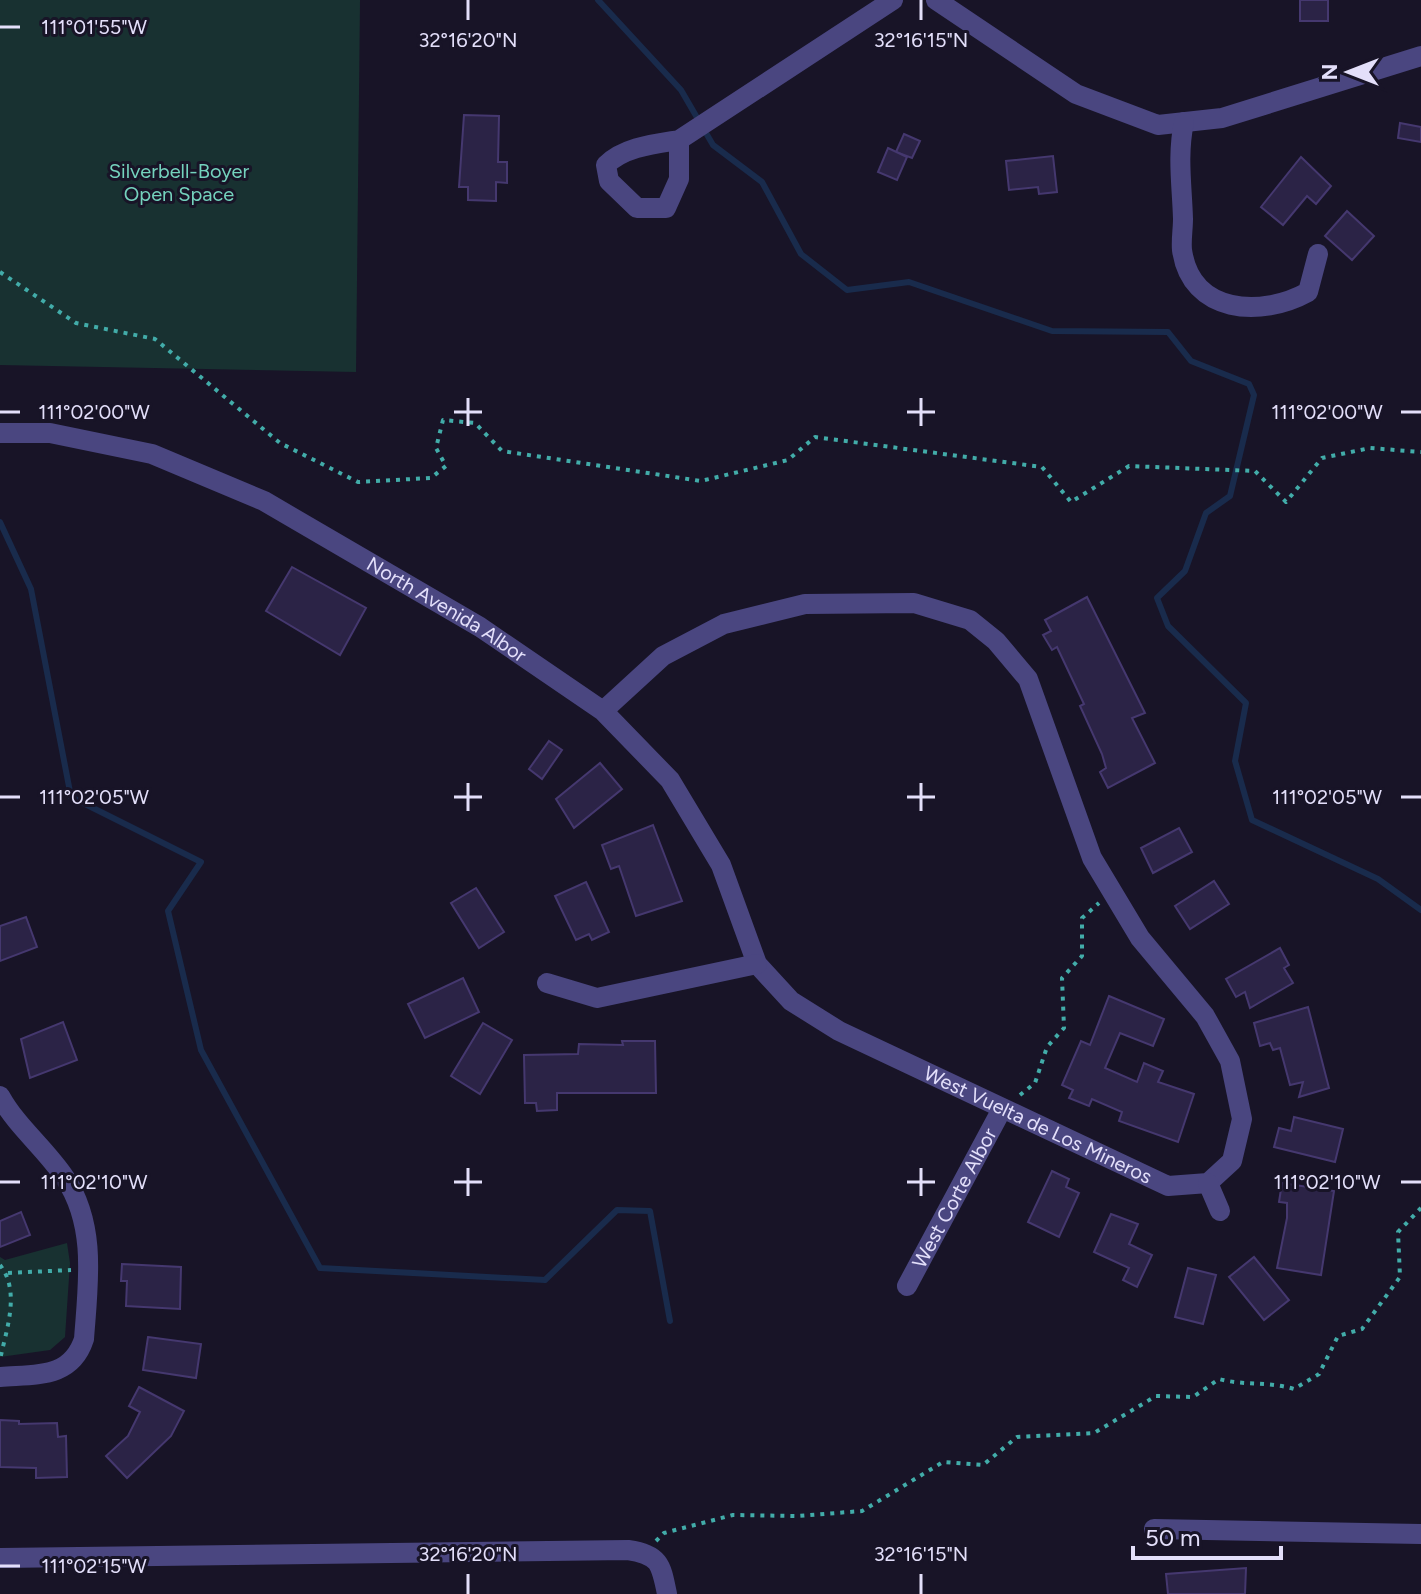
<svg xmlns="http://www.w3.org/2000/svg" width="1421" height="1594" font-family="Figtree,sans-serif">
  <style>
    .green { fill: #183131 }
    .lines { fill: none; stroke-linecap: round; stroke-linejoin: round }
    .stream { stroke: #192b4c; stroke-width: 6 }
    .building { fill: #2b2346; stroke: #45386f; stroke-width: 2 }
    .path { stroke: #42aca9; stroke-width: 4; stroke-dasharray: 4 6; stroke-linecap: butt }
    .minor { stroke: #4a4680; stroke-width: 20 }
    .ticks { fill: none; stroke: #e3dffa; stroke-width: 3 }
    .labels { text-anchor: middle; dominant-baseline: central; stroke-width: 6; stroke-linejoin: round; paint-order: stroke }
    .park-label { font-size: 20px; fill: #74d2bd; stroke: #181427 }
    .street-label { font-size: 20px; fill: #e3dffa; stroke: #181427 }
    .ticks-label { font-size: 20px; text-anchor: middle; fill: #e3dffa; stroke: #181427; stroke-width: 6; stroke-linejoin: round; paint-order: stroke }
  </style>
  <rect width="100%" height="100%" fill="#181427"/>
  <g class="green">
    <path d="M0,0H360L356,372L0,365Z"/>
    <path d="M67,1243L70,1263L65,1337L50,1350L0,1357V1257L5,1260Z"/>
  </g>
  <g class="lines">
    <g class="stream">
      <path d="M598,0L681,90L713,145L762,182L801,254L847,290L909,282L1052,331L1168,332L1191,361L1249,384L1254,395L1230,496L1206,513L1185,571L1157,598L1168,626L1246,703L1235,761L1252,820L1378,879L1421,910"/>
      <path d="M0,522L31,589L71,797L201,862L168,911L201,1050L320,1268L545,1280L617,1210L650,1211L670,1321"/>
    </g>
  </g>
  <g class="building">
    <rect x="1300" y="0" width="28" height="21"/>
    <path d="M464,115L499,116L498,162H507V183L496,182V201L468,200V187H459Z"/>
    <path d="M1400,123L1421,127V142L1398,138Z"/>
    <path d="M904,134L920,141L912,158L896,152Z"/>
    <path d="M888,148L907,157L897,180L878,172Z"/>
    <path d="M1053,156L1057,192L1039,194L1038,187L1009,190L1006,161Z"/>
    <path d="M1301,157L1331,186L1316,204L1307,196L1283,225L1261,207Z"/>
    <path d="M1347,211L1374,236L1352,260L1325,236Z"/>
    <path d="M292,567L366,608L340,655L266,611Z"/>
    <path d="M1087,597L1145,713L1132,718L1155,763L1108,788L1100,772L1106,768L1102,754L1080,706L1084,704L1057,647L1052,650L1043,635L1051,631L1045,620Z"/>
    <path d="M549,741L562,750L542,779L529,769Z"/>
    <path d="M600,763L622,789L574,828L556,799Z"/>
    <path d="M653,825L682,901L636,916L619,866L611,869L602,845Z"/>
    <path d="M1179,828L1192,852L1153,873L1141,848Z"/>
    <path d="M1214,881L1229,904L1190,929L1175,906Z"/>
    <path d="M586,882L609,932L592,940L589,934L576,940L555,896Z"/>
    <path d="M476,888L504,932L479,948L451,903Z"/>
    <path d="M26,917L37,947L0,961V926Z"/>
    <path d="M1280,948L1289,965L1284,968L1293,983L1250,1008L1245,992L1236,997L1226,979Z"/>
    <path d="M463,978L479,1012L425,1038L408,1004Z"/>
    <path d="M1109,996L1164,1019L1153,1046L1120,1033L1105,1068L1137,1082L1144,1063L1163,1071L1158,1082L1194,1094L1178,1142L1119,1121L1122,1112L1092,1099L1089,1106L1069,1098L1073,1090L1062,1085L1081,1041L1090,1045Z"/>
    <path d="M1308,1007L1329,1088L1299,1097L1303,1082L1290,1085L1280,1048L1273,1050L1270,1043L1260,1046L1254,1023Z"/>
    <path d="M63,1022L77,1060L30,1078L21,1039Z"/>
    <path d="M483,1023L512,1040L480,1094L451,1076Z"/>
    <path d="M622,1041H655L656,1093H557V1110L537,1111L536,1103H525L524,1055L578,1054L579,1044L623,1045Z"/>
    <path d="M1294,1117L1343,1129L1335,1162L1274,1147L1279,1128L1291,1131Z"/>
    <path d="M1052,1171L1069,1179L1066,1187L1079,1193L1059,1237L1028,1222Z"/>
    <path d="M1282,1183L1334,1191L1321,1275L1277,1268L1287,1218V1203L1279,1202Z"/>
    <path d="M21,1212L30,1235L0,1247V1221Z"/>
    <path d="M1111,1214L1138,1224L1129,1244L1152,1255L1137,1287L1123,1280L1129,1268L1094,1252Z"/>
    <path d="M1254,1257L1289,1300L1264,1320L1229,1277Z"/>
    <path d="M122,1264L181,1267L180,1309L126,1306L127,1281H121Z"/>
    <path d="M1188,1268L1216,1275L1203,1324L1175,1317Z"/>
    <path d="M148,1337L201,1344L196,1378L143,1370Z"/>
    <path d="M139,1387L184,1411L171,1436L127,1478L106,1456L128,1436L140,1412L129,1406Z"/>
    <path d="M0,1420L19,1421V1424L57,1423L58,1437L66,1436L67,1477L36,1478V1468L0,1467Z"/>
    <path d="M1246,1568L1245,1594H1168L1166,1574Z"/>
  </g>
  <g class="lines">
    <g class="path">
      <path d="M0,272L76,323L155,339L280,443L358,482L431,478L446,466L436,448L443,420L475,423L502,451L701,481L788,460L815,437L1042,467L1071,502L1129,466L1255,471L1286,502L1322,458L1370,448L1421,452"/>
      <path d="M1020,1095L1035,1083L1047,1047L1064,1028L1062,978L1082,956V918L1099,903"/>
      <path d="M0,1265C21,1292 6,1330 0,1360"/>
      <path d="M8,1273L71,1270"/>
      <path d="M656,1541L664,1533L733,1515L797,1516L862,1511L943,1462L983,1465L1017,1437L1094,1433L1156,1396L1193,1397L1219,1379C1245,1386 1268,1381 1294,1389L1319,1374L1338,1336L1362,1329L1400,1277L1398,1232L1421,1208"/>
    </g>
    <g class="minor">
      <path d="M936,0L1076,94L1158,125L1222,118L1421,56"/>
      <path d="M1184,122C1177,156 1182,185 1183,219C1183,229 1181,240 1182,250C1191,314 1261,318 1308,292L1318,254"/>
      <path d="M679,140V179L666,208H637L609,181L606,165C624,147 654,144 679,140L893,0"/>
      <path id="s1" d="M0,433H50L152,454L264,501L480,627L603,711L670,780L721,865L757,964L791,1001L839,1031L1168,1186L1208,1183L1232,1161L1242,1119L1230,1061L1205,1016L1140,938L1092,858L1028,679L996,641L970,620L914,603L805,604L724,624L663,656L603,711"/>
      <path d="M547,983L597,998L757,964"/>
      <path d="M0,1096C17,1127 45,1148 65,1178C97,1226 88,1284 84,1339C71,1379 36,1374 0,1377"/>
      <path d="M1208,1183L1220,1211"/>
      <path id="s2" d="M907,1286L1002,1109"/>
      <path d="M1154,1529L1421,1534"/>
      <path d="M0,1558L628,1550C660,1555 661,1564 667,1594"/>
    </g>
  </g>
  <path class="ticks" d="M468,0V20M921,0V20M0,27H20M468,398V426M921,398V426M0,412H20M454,412H482M907,412H935M1401,412H1421M468,783V811M921,783V811M0,797H20M454,797H482M907,797H935M1401,797H1421M468,1168V1196M921,1168V1196M0,1182H20M454,1182H482M907,1182H935M1401,1182H1421M0,1566H20M468,1574V1594M921,1574V1594"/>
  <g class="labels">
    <g class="park-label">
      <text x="179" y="171">Silverbell-Boyer<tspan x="179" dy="23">Open Space</tspan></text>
    </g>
    <g class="street-label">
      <text stroke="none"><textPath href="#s1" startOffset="488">North Avenida Albor</textPath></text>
      <text stroke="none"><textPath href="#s1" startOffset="1302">West Vuelta de Los Mineros</textPath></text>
      <text stroke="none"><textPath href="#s2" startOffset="100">West Corte Albor</textPath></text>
    </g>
  </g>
  <g class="ticks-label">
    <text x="94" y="34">111°01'55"W</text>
    <text x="468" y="47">32°16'20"N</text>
    <text x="921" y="47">32°16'15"N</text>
    <text x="1327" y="419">111°02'00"W</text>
    <text x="94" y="419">111°02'00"W</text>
    <text x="1327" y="804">111°02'05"W</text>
    <text x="94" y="804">111°02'05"W</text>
    <text x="1327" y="1189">111°02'10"W</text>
    <text x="94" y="1189">111°02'10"W</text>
    <text x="468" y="1561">32°16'20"N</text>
    <text x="921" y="1561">32°16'15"N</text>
    <text x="94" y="1573">111°02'15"W</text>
  </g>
  <g transform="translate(1349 72) rotate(270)" stroke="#181427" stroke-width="6" paint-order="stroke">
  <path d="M0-6L14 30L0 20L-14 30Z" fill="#e3dffa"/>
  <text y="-12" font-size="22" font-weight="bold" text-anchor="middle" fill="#e3dffa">N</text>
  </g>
  <path d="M1133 1546v12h148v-12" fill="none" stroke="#e3dffa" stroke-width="4"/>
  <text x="1145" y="1546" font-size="24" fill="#e3dffa" stroke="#181427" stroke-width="6" paint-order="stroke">50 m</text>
</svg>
